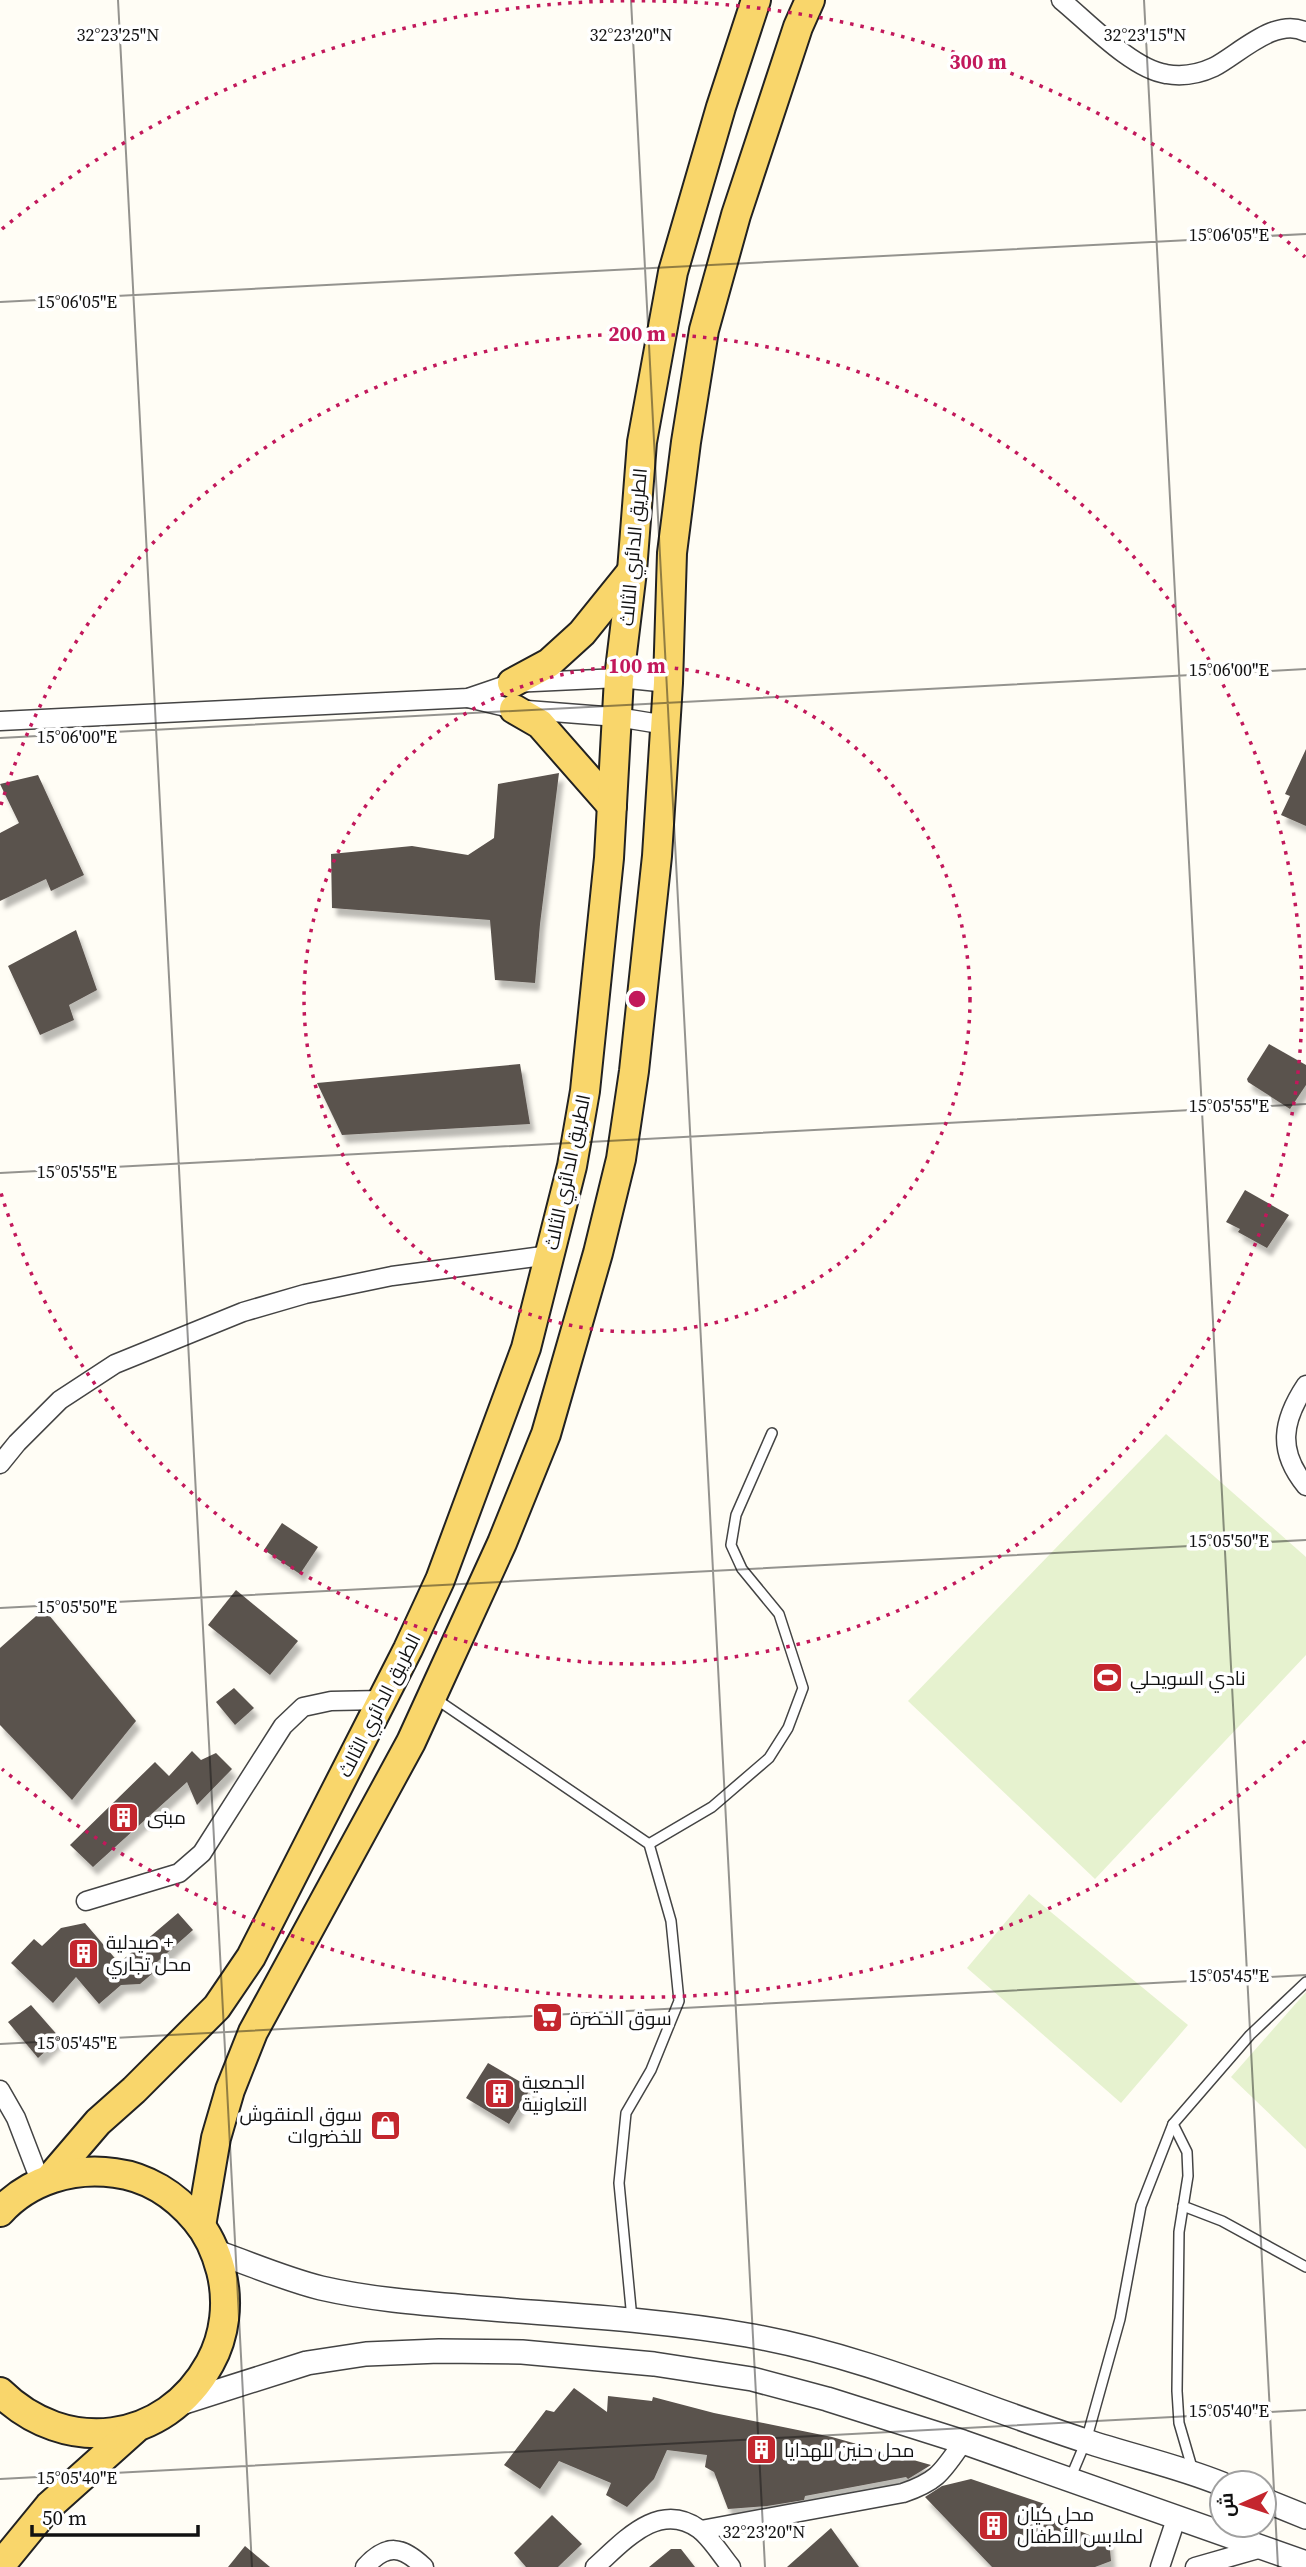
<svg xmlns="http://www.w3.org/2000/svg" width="1306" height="2567" font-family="'Source Serif 4',Cairo,serif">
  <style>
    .pitch { fill: #e6f2cf }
    .building { fill: #5a524d; filter: url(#shadow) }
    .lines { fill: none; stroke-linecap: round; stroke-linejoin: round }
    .service-casing { stroke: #444; stroke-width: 12 }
    .minor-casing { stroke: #444; stroke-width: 21 }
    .tertiary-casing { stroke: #444; stroke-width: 26 }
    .primary-casing { stroke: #222; stroke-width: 32 }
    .service { stroke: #fff; stroke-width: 9 }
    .minor { stroke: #fff; stroke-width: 18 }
    .tertiary { stroke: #fff; stroke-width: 23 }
    .primary { stroke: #f9d66b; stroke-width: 28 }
    .ticks { fill: none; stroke: #111; stroke-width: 2; stroke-opacity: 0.45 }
    .ring { fill: none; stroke: #c2185b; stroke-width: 3.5; stroke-dasharray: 3.5 7 }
    .labels { text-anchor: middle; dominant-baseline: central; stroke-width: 7; stroke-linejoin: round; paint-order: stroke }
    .street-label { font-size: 19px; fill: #111; stroke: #fff }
    .poi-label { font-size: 19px; fill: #111; stroke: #fff; text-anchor: start }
    .ticks-label { font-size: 18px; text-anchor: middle; fill: #111; stroke: #fff; stroke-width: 7; stroke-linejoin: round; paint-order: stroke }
    .centre { fill: #c2185b; stroke: #fff; stroke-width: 3.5 }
    .ring-label { font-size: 21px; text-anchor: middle; font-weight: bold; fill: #c2185b; stroke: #fff; stroke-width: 7; stroke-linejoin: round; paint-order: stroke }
  </style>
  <defs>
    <filter id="shadow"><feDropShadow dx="4.5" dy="8" stdDeviation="2" flood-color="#0004"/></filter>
  </defs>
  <rect width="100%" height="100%" fill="#fffdf5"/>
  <g class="pitch">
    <path d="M1166,1434L1306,1557V1655L1095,1879L908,1701Z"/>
    <path d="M1029,1894L1188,2025L1121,2103L967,1968Z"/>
    <path d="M1306,1992V2149L1231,2077Z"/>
  </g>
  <g class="building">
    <path d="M1306,749V826L1281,815L1290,796L1285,794Z"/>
    <path d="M559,773L540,924L535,983L495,980L490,920L332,908L331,854L412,846L468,855L494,838L498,784Z"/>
    <path d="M38,775L84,875L51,891L46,879L0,901V833L19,823L0,784Z"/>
    <path d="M76,930L97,990L69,1005L74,1020L40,1035L8,966Z"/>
    <path d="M1269,1044L1306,1065V1085L1290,1109L1248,1082L1247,1079Z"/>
    <path d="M520,1064L530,1124L342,1135L317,1083Z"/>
    <path d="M1245,1190L1289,1215L1267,1248L1238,1232L1240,1229L1226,1222Z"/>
    <path d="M282,1523L318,1547L300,1574L264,1550Z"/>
    <path d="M236,1590L298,1641L270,1675L208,1625Z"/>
    <path d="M44,1609L136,1721L72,1800L0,1725V1648Z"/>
    <path d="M234,1688L254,1708L235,1725L216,1702Z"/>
    <path d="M192,1751L201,1760L216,1753L232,1769L197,1805L187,1782L93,1867L70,1845L155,1762L169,1776Z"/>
    <path d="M178,1913L193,1930L149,1969L153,1973L140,1984L121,1985L99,2004L76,1977L53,2003L11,1963L34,1939L42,1946L61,1928L85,1923L119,1963Z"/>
    <path d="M31,2005L60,2038L38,2058L8,2022Z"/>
    <path d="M488,2063L531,2088L509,2124L466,2098Z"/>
    <path d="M574,2388L607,2412L608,2396L652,2401L653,2397L714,2413L832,2437L931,2465L908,2479L906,2477L805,2496L804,2500L767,2506L728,2509L714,2472L705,2467L707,2455L667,2450L654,2479L627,2507L606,2495L611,2483L559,2461L540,2489L504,2465L546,2410L554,2412Z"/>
    <path d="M971,2479L1045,2504L1043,2516L1099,2539H1109L1111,2561L1095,2567H992L925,2497L942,2486Z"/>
    <path d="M552,2515L582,2544L558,2567H526L514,2553Z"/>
    <path d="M831,2528L859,2567H787Z"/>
    <path d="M245,2546L270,2567H228Z"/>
    <path d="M671,2549H681L695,2567H649Z"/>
  </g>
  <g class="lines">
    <defs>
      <g id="service">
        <path d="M436,1699L649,1844L671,1921L679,2001L651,2070L626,2113L619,2183L632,2319"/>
        <path d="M649,1844L712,1807L769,1758L788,1728L803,1688L779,1614L742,1569L731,1545L736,1515L772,1433"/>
        <path d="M1183,2206L1222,2221L1306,2267"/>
        <path d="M1193,2471L1179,2423L1177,2391L1179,2232L1188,2176L1187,2152L1173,2124L1250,2035L1306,1982"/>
        <path d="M1070,2479L1086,2441L1120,2319L1141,2206L1173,2124"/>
      </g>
      <g id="minor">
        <path d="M1061,0C1088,22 1132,69 1166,74C1183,77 1199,74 1214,67C1239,54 1276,16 1306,32"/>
        <path d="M468,698L514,709L617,717L666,725"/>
        <path d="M0,721L468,698L512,683L619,678L668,683"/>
        <path d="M1306,1385C1282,1421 1277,1451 1306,1486"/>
        <path d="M0,1464L17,1443L60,1400L115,1364L243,1312L305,1294L392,1276L550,1255"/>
        <path d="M86,1901L179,1873L202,1853L283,1726L303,1707L331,1701L382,1700"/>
        <path d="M0,2090L16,2118L41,2183"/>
        <path d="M701,2530L903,2493C938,2481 942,2472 963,2442"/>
        <path d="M365,2567C387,2543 402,2546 424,2567"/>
        <path d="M595,2567C624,2541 659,2500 699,2529C711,2538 721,2555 731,2567"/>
        <path d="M1160,2567L1176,2519"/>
        <path d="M1195,2567L1265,2547"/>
      </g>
      <g id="tertiary">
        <path d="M216,2252C251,2264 285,2279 321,2288C369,2299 419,2303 468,2307C561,2315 655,2319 747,2335C867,2356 972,2404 1086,2441C1131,2456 1178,2466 1222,2484"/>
        <path d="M178,2404L307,2363L366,2354L439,2351L522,2352L654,2364L752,2379L827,2399L963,2442L1306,2563"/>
        <path d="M1264,2500L1306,2517"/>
      </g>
      <g id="primary">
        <path d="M512,683L549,663L582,633L632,571"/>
        <path d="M514,709L540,724L612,806"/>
        <path d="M50,2178L98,2122L134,2090L217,2007L251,1957L408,1649L440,1580L526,1348L572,1166L585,1091L609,858L619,678L632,571L642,442L673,272L721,107L756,0"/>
        <path d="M0,2212C29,2180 73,2167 115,2173C147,2177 175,2195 196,2220C209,2235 216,2252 221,2271C229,2302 225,2336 210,2363C165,2445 65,2456 0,2392"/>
        <path d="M201,2226L216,2138L230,2090L253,2032L411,1742L502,1543L546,1434L598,1253L621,1159L634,1071L657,856L668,683L672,553L686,442L704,330L736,215L798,27L810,0"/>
        <path d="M0,2566L49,2506L135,2429"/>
      </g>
    </defs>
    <use href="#service" class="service-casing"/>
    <use href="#minor" class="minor-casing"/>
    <use href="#tertiary" class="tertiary-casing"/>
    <use href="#primary" class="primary-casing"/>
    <use href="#service" class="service"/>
    <use href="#minor" class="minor"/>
    <use href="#tertiary" class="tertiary"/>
    <use href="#primary" class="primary"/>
  </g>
  <path class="ticks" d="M118,0L252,2567M631,0L765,2567M1144,0L1278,2567M0,302L1306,234M0,738L1306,669M0,1173L1306,1104M0,1608L1306,1540M0,2044L1306,1975M0,2479L1306,2410"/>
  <g class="ring">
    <circle cx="637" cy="999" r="333"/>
    <path d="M1 805A665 665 0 1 1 1 1193"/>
    <path d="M1305 1741A998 998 0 0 1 2 1769M2 229A998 998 0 0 1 1305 257"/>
  </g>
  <defs>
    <symbol id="stadium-square" viewBox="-11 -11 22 22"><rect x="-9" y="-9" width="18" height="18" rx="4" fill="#c4262e" stroke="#fff"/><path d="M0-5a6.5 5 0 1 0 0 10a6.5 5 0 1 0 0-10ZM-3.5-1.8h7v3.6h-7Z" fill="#fff"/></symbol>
    <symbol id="building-square" viewBox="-11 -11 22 22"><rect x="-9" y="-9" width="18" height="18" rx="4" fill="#c4262e" stroke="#fff"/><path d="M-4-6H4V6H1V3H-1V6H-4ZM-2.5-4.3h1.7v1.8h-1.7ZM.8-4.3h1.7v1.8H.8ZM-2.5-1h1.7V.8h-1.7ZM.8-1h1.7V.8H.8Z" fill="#fff"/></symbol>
    <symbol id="supermarket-square" viewBox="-11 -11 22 22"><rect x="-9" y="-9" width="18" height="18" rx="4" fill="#c4262e" stroke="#fff"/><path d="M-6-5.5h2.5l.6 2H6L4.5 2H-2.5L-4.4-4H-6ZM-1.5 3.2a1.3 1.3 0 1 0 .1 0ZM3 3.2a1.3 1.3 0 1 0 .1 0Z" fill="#fff"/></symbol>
    <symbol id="shop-square" viewBox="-11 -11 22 22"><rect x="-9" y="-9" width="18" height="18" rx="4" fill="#c4262e" stroke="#fff"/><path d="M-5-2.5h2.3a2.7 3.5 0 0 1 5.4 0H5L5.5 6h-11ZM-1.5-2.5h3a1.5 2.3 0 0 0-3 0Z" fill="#fff"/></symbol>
  </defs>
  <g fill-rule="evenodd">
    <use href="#stadium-square" x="1090" y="1660" width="35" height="35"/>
    <use href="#building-square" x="106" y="1800" width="35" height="35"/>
    <use href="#building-square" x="66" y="1936" width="35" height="35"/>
    <use href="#supermarket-square" x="530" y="2000" width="35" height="35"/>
    <use href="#building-square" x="482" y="2076" width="35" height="35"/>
    <use href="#shop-square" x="368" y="2108" width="35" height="35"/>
    <use href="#building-square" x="744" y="2432" width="35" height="35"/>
    <use href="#building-square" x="976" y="2508" width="35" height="35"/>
  </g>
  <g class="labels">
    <g class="street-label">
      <text transform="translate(633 547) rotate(-85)">الطريق الدائري الثالث</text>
      <text transform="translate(567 1172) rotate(-78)">الطريق الدائري الثالث</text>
      <text transform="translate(379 1705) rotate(-63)">الطريق الدائري الثالث</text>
    </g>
    <g class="poi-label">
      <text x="1130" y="1678">نادي السويحلي</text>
      <text x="147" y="1817">مبنى</text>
      <text x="106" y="1942">صيدلية +<tspan x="106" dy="22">محل تجاري</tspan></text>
      <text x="570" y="2018">سوق الخضرة</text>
      <text x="522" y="2082">الجمعية<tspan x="522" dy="22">التعاونية</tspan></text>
      <text x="362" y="2114" text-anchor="end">سوق المنقوش<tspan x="362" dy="22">للخضروات</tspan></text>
      <text x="784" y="2450">محل حنين للهدايا</text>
      <text x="1017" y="2514">محل كيان<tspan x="1017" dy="22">لملابس الأطفال</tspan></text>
    </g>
  </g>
  <g class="ticks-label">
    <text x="118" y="41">32°23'25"N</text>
    <text x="631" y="41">32°23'20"N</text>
    <text x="1145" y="41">32°23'15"N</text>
    <text x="1229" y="241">15°06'05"E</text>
    <text x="77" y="308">15°06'05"E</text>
    <text x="1229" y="676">15°06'00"E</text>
    <text x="77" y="743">15°06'00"E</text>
    <text x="1229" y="1112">15°05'55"E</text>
    <text x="77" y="1178">15°05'55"E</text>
    <text x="1229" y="1547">15°05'50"E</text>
    <text x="77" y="1613">15°05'50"E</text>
    <text x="1229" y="1982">15°05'45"E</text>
    <text x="77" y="2049">15°05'45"E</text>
    <text x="1229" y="2417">15°05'40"E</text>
    <text x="77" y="2484">15°05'40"E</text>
    <text x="764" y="2538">32°23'20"N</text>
  </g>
  <circle cx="637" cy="999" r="10" class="centre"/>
  <g class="ring-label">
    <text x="978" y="69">300 m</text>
    <text x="637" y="341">200 m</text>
    <text x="637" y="673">100 m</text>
  </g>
  <g transform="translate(1243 2504) rotate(267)"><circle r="33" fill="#ffffff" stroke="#a0a0a0" stroke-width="2"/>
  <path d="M0-5L12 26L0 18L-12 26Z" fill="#c4262e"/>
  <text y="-10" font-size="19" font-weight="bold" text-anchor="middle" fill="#111111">ش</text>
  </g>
  <path d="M32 2525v10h166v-10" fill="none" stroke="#111111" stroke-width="3.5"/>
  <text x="42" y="2525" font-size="21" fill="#111111" stroke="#ffffff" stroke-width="5" paint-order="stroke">50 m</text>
</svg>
